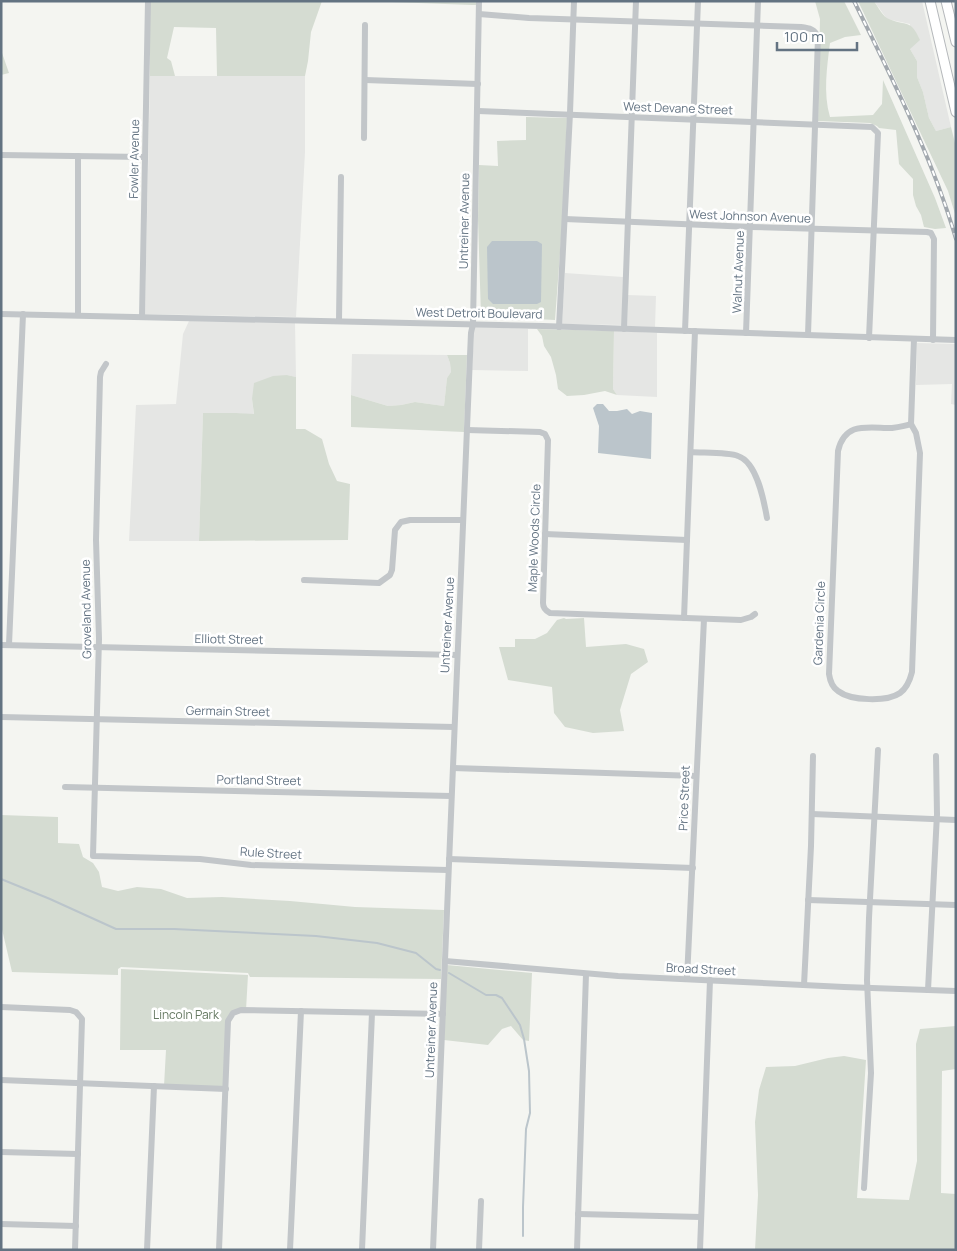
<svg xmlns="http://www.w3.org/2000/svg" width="957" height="1251" font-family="Manrope,sans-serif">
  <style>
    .built { fill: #e5e6e4 }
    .green { fill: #d5dcd2 }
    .water { fill: #bbc5cb }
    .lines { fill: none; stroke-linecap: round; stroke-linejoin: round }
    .stream { stroke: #bbc5cb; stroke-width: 2 }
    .highway-casing { stroke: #b5b8bb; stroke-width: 11 }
    .minor { stroke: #c2c6c9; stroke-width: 6 }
    .highway { stroke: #fff; stroke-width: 9 }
    .rail-casing { stroke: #a2a8ae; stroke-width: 4 }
    .rail { stroke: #fff; stroke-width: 2; stroke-dasharray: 5.5; stroke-linecap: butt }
    .labels { text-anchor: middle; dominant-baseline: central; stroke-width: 5; stroke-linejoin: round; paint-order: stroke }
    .street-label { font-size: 12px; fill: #637382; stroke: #fff }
    .park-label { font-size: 12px; fill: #667962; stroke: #fff }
  </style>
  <rect width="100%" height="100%" fill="#f4f5f1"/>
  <g class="built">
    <path d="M874,1H922L951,127L936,131L929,118L923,92L917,77V61L910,49V24L887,19Z"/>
    <path d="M150,76H305V152L296,317L145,314Z"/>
    <path d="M565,273L623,277L622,325L562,324Z"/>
    <path d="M628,295L656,296L655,327L627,326Z"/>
    <path d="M189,321L295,323L296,377L287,375L252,399L254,415L236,413H203L199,541H129L136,405L176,404L183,334Z"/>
    <path d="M475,327L528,329V371L472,370L474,334Z"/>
    <path d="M614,331L657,333V397L617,395L613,389Z"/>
    <path d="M917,343L956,344V405L951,404L952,384L916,385Z"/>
    <path d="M352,354L447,355L450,363L451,372L447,378L444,406L415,402L401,405L388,406L351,395Z"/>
  </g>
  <g class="green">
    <path d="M150,1H322L311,32L308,61L305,76H217L216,28L174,27L167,58L171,61L175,76H150Z"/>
    <path d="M365,1H476V5H472Z"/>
    <path d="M815,1H844L861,35L845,37L830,43C827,67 823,93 830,117L873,115L882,104L883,80L935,198L946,228L935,229L924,227L921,215L916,206L913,195V179L899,164L896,130L879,128L877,126L870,123L818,121L820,19Z"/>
    <path d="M858,1H874C878,7 883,17 889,19C907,27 910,18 920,40L910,49L917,61V77L923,92L929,118L936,131L951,127L956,147V217L948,191Z"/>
    <path d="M1,50L9,73L1,75Z"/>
    <path d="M526,117L567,118L562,226L555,320L481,316L478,220L479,165L498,166L497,141L526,140Z"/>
    <path d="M537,329L614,331L613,389L617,395L605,391L584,395L567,396L558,389L556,375L551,357L544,346L542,336Z"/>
    <path d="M447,355H467L464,432L351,427V395L388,406L401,405L415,402L444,406L447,378L451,372L450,363Z"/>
    <path d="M287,375L296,377V429H305L322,439L329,464L337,481L350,484L348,540L199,541L203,413H236L254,414L252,399L254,383L273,376Z"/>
    <path d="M564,618L566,619L584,618L586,647L626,644L644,649L648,662L631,674L620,710L624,731L593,733L565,727L554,713L552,687L508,680L499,647H515V639H535L547,633L557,620Z"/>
    <path d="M1,815L58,817V843L79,844L83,857L93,863L99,872L102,887L118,891L137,887L161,889L187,898L222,897L290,901L355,907L444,910L441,979L250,977L248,973L121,967L118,969V975L12,972L1,925Z"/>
    <path d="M447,965L532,973L529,1041L523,1040L511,1026L502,1029L488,1045L444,1040Z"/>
    <path d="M121,969L248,975L246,1010L230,1017L226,1089L164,1086L166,1050H120Z"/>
    <path d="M956,1026V1069L942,1071L941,1193L956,1194V1250H755L758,1195L755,1122L759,1090L766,1067L795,1066L828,1058L844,1056L866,1060L857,1198L909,1200L917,1161L916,1044L920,1029Z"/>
  </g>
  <g class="water">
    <path d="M492,241H537L542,244L541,302L537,304H493L488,299L487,247Z"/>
    <path d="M597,404H603L609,411H617L627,409L632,414L640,411L652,413L651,459L598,453L599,426L593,408Z"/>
  </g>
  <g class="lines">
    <g class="stream">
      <path d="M1,879L50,899L116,929H174L316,936L377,943L416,953L436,969L440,970"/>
      <path d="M449,973L486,995H496L502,998L520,1025L524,1039L529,1071L530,1113L526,1129L523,1207V1236"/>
    </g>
    <defs>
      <g id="highway">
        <path d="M930,1L956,112"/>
        <path d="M946,1L956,42"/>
      </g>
    </defs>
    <use href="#highway" class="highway-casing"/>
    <g class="minor">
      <path d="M479,14L529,18L801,27C809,28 815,29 818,37L808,335"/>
      <path d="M365,80L478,84"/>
      <path d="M478,111L872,127L878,133L869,338"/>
      <path d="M364,138L365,25"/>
      <path d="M1,155L145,157"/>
      <path d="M565,219L751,227L927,232L931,233L934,239L933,340"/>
      <path d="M1,314L543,326L956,340"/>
      <path d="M78,315V156"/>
      <path d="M142,317L148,1"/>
      <path d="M339,321L341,177"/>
      <path d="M559,327L570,113L574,1"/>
      <path d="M624,329L636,1"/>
      <path d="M685,331L698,1"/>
      <path d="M746,333L758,1"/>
      <path d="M106,364L101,372L100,377L96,540L99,639L93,856L200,859L251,865L448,870"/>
      <path d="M911,424L916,433L920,453L912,672C910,680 907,688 900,693C887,702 851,701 838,691C832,687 830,681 829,674L838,451C845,421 868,428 892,428C899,427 905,426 911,424Z"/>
      <path d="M911,424L914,339"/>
      <path d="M467,430L540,432L545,434L548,440L543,603C543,608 546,611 550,613L741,620L751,617L755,614"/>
      <path d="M691,452C702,453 728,452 738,456C757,462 764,501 767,518"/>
      <path d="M545,534L687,540"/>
      <path d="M304,580L379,583L390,575L392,570L395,530L401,522L410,520H463"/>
      <path d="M684,618L695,331"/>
      <path d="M1,645L457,655"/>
      <path d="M9,645L23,314"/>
      <path d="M1,717L454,727"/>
      <path d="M453,768L696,776"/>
      <path d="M65,787L451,796"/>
      <path d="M812,814L956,820"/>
      <path d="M449,859L693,868"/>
      <path d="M808,900L956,905"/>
      <path d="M445,961L618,976L844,987L956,991"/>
      <path d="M687,979L704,619"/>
      <path d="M804,985L811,846L813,756"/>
      <path d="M928,990L937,814L936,756"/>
      <path d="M1,1007L70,1010L76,1012L82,1019L75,1250"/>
      <path d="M1,1080L226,1089"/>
      <path d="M1,1152L78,1154"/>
      <path d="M864,1188L871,1073L867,980L869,918L878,750"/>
      <path d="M578,1214L701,1217"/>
      <path d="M1,1224L76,1226"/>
      <path d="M147,1250L154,1086"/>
      <path d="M219,1250L228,1021L233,1013L241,1010L443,1014"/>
      <path d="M290,1250L301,1011"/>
      <path d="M362,1250L372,1013"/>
      <path d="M433,1250L470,356L471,333L473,324L479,1"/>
      <path d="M479,1250L481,1201"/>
      <path d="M577,1250L586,974"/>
      <path d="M700,1250L710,980"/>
    </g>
    <use href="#highway" class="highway"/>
    <defs>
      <path id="rail" d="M854,1C892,79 932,156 956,239"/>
    </defs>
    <use href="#rail" class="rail-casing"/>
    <use href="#rail" class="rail"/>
  </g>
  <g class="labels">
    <g class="street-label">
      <text transform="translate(678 108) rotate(2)">West Devane Street</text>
      <text transform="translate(134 159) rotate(-89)">Fowler Avenue</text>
      <text transform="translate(750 216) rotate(2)">West Johnson Avenue</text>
      <text transform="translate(464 221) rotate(-89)">Untreiner Avenue</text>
      <text transform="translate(738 272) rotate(-88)">Walnut Avenue</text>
      <text transform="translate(479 313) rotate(1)">West Detroit Boulevard</text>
      <text transform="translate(534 538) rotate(-88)">Maple Woods Circle</text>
      <text transform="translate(86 609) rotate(-91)">Groveland Avenue</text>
      <text transform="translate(819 623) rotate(-88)">Gardenia Circle</text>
      <text transform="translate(447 625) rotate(-87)">Untreiner Avenue</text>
      <text transform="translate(229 639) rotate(1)">Elliott Street</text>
      <text transform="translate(228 711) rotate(1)">Germain Street</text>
      <text transform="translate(259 780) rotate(1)">Portland Street</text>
      <text transform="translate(684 798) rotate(-88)">Price Street</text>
      <text transform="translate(271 853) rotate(3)">Rule Street</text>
      <text transform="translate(701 969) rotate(3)">Broad Street</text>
      <text transform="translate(431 1030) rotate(-88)">Untreiner Avenue</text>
    </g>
    <g class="park-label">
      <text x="186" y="1014">Lincoln Park</text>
    </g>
  </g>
  <rect width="957" height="1251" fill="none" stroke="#637382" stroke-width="5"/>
  <path d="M777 42v8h80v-8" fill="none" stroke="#637382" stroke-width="2.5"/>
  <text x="784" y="42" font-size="15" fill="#637382" stroke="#ffffff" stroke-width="4" paint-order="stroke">100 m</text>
</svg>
